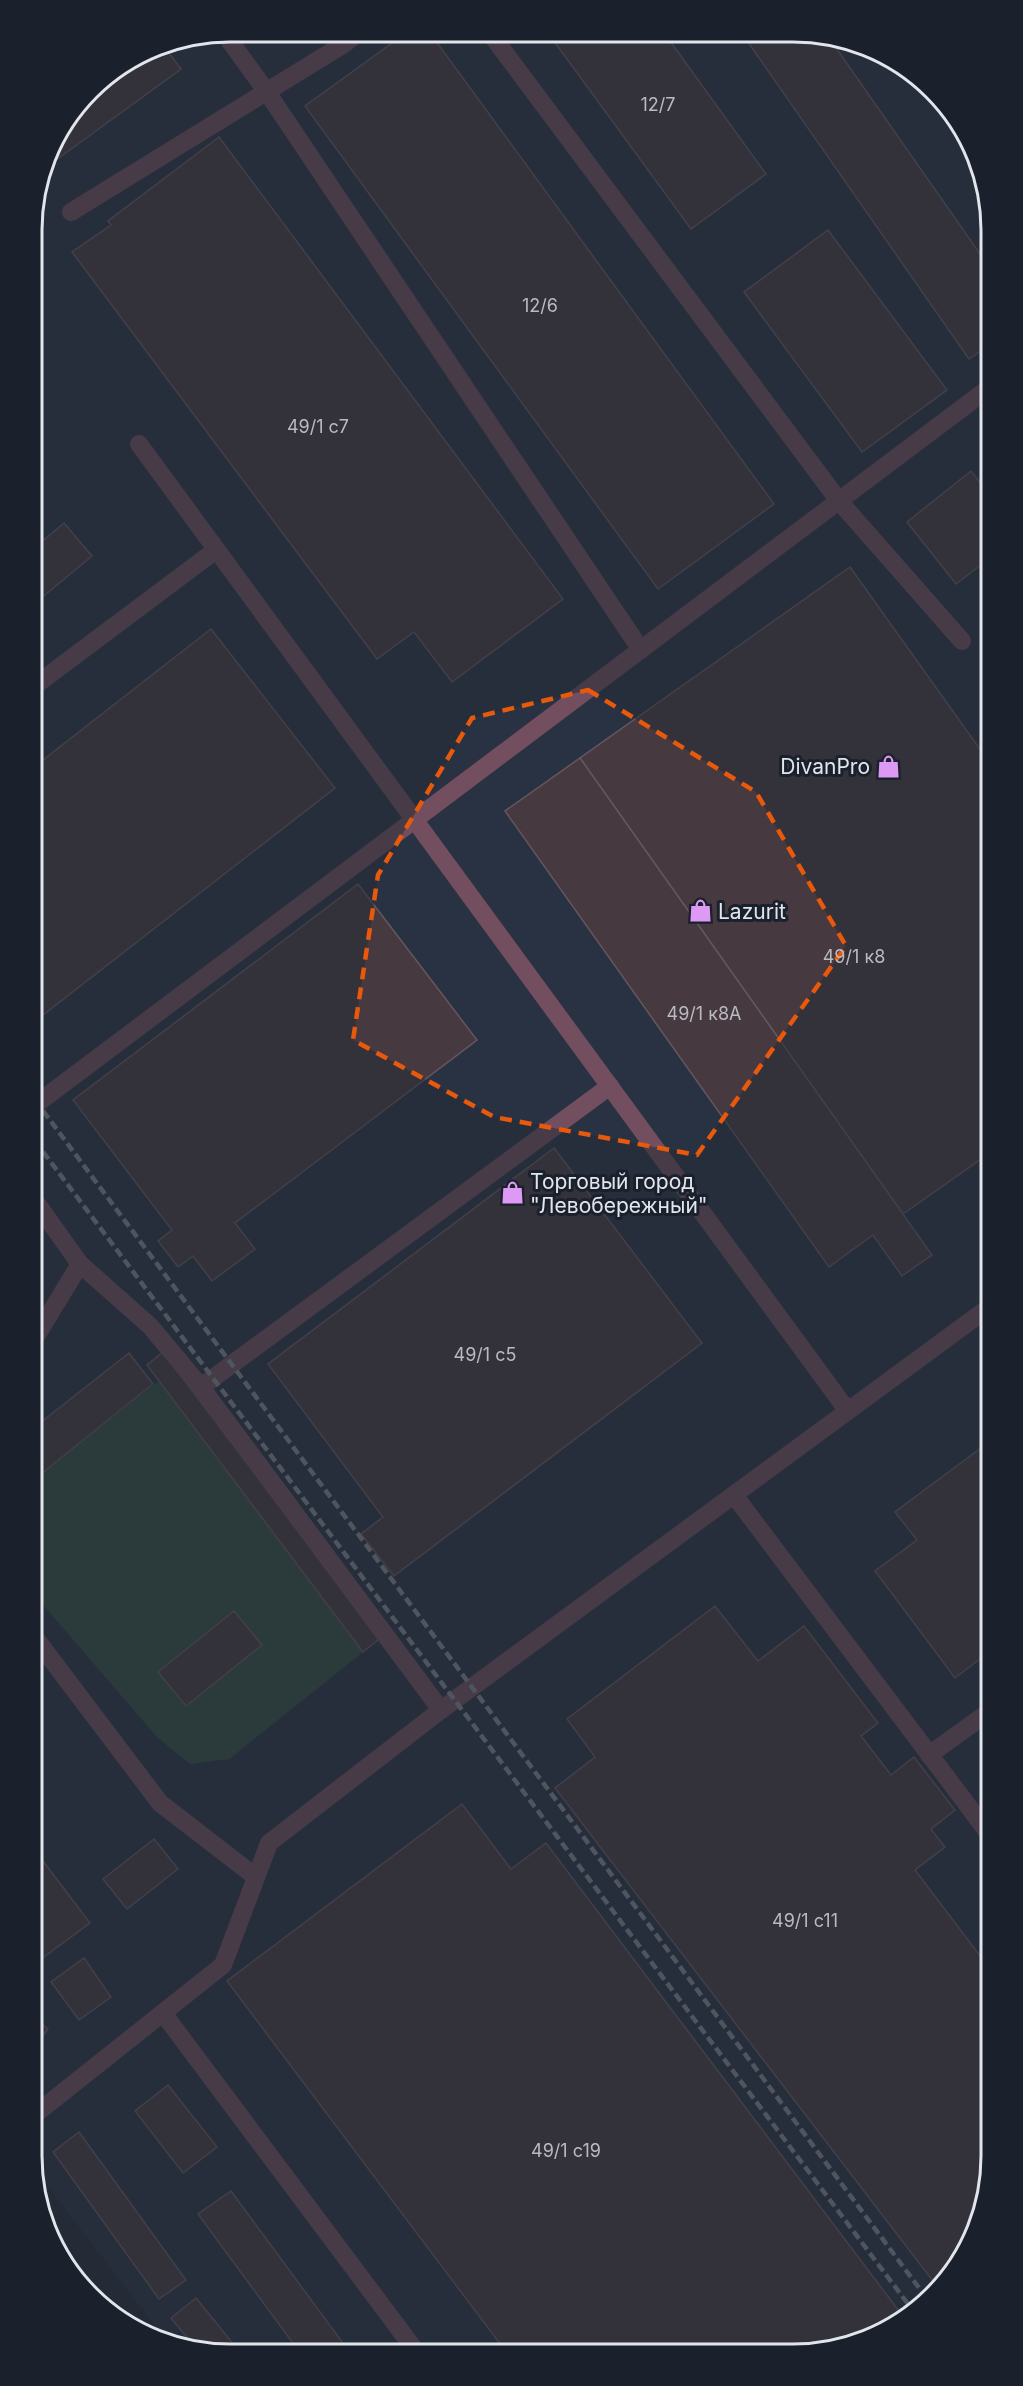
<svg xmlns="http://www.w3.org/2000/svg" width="1023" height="2386" font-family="Inter,sans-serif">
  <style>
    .built { fill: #293243 }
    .green { fill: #344f43; fill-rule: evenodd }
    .building { fill: #46393f; stroke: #66575e; stroke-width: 1.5 }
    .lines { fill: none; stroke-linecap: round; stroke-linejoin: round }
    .lane { stroke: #734e5e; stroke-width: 18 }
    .rail { stroke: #838891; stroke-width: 4.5; stroke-dasharray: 9 4.5; stroke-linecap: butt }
    .marked { fill: none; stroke: #e8590c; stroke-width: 4.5; stroke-dasharray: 12 8; stroke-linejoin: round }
    .labels { text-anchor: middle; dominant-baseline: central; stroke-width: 6; stroke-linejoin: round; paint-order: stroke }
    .number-label { font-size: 18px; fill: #babac1 }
    .poi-label { font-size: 21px; fill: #e1e5ec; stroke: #1b212c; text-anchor: start }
    .rim { fill: none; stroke: #e1e5ec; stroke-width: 3 }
  </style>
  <rect width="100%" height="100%" fill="#252b36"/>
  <path class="built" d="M230,32L832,35L881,52L933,89L985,179L991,2169L977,2232L943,2287L903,2321L844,2348L191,2351L168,2343L38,2173L32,216L52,142L99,81L154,46Z"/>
  <path class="green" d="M159,1381L363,1652L229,1759L190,1764L157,1737L39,1600V1523L36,1519V1478ZM234,1612L261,1645L185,1706L159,1672Z"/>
  <g class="building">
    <path d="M281,32H293L286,38Z"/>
    <path d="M406,33H430L774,504L658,589L305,106Z"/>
    <path d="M548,33L665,34L766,174L691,229Z"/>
    <path d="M743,35H827L985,261V348L969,359Z"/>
    <path d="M163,45L181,69L45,168L52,142L99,81L154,46Z"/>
    <path d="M219,137L563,599L452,682L414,632L377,659L72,252L111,225L108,221Z"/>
    <path d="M828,230L947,390L862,452L744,292Z"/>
    <path d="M971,471L986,490V561L956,584L907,522Z"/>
    <path d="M64,523L92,556L33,605V549Z"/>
    <path d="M850,567L987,759L988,1154L903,1214L580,758Z"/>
    <path d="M211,629L335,788L34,1022V767Z"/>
    <path d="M580,758L932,1255L902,1276L873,1235L829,1267L505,811Z"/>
    <path d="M358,884L477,1040L235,1223L255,1249L212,1281L193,1256L178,1267L158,1241L172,1230L73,1100Z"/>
    <path d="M554,1148L702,1343L394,1576L361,1534L383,1517L268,1364Z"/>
    <path d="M163,1352L379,1639L363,1652L147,1365Z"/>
    <path d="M129,1353L153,1384L36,1478V1426Z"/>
    <path d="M989,1442V1652L955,1678L875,1571L917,1540L895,1512Z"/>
    <path d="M715,1606L758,1661L804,1626L878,1723L861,1736L891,1775L914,1757L955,1810L931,1829L945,1847L915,1870L990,1969L991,2169L977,2232L939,2289L555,1788L595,1757L567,1719Z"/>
    <path d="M234,1611L262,1645L186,1706L158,1672Z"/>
    <path d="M462,1804L511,1869L546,1843L905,2319L903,2321L844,2348L504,2349L227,1981Z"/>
    <path d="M154,1839L178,1869L127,1909L103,1879Z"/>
    <path d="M37,1853L90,1923L37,1962Z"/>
    <path d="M84,1958L111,1997L79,2020L51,1982Z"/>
    <path d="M38,2021L48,2029L38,2043Z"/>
    <path d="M168,2085L217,2147L183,2173L135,2111Z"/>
    <path d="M79,2132L186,2280L159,2299L53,2152Z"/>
    <path d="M231,2191L348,2350H298L198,2214Z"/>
    <path d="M196,2298L239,2351H198L171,2318Z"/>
  </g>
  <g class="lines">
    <g class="lane">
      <path d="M224,33L267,92L641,650"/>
      <path d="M490,33L839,501L962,641"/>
      <path d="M71,212L344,44L359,32"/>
      <path d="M139,444L847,1410"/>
      <path d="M33,687L216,550"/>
      <path d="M35,1105L985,391"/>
      <path d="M35,1201L80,1264L35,1338"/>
      <path d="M80,1264L150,1326L201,1387L441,1710"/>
      <path d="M201,1387L610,1086"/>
      <path d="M734,1495L990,1835"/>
      <path d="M36,1639L160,1803L256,1877"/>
      <path d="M929,1755L990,1711"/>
      <path d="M163,2013L415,2350"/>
      <path d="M38,2112L223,1965L269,1843L441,1710L988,1308"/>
    </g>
    <g class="rail">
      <path d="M35,1100L928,2300"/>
      <path d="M35,1141L914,2312"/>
    </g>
  </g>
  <path d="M0 0H1023V2386H0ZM588,690L756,792L846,946L697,1155L494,1117L353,1040L378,875L472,718Z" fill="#252b36" fill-opacity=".55" fill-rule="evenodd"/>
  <path class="marked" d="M588,690L756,792L846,946L697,1155L494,1117L353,1040L378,875L472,718Z"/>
  <defs>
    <symbol id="shop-bare" viewBox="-9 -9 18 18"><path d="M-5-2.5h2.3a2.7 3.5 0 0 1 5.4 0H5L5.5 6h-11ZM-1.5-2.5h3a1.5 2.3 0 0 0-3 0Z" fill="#dd99f3" stroke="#1b212c" stroke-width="2.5" paint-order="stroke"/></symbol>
  </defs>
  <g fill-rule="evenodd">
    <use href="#shop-bare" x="872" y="750" width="33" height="33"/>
    <use href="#shop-bare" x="684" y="894" width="33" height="33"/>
    <use href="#shop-bare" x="496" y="1176" width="33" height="33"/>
  </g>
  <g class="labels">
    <g class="number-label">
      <text x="658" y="104">12/7</text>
      <text x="540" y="305">12/6</text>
      <text x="318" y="426">49/1 с7</text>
      <text x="854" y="956">49/1 к8</text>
      <text x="704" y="1013">49/1 к8А</text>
      <text x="485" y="1354">49/1 с5</text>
      <text x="805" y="1920">49/1 с11</text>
      <text x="566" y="2150">49/1 с19</text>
    </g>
    <g class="poi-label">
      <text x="870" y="766" text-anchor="end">DivanPro</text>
      <text x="718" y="911">Lazurit</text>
      <text x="530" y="1181">Торговый город<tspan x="530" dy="24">"Левобережный"</tspan></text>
    </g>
  </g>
  <path d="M0 0H1023V2386H0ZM230 42H793A188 188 0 0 1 981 230V2156A188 188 0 0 1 793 2344H230A188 188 0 0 1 42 2156V230A188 188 0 0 1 230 42Z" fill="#1b212c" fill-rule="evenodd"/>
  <path class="rim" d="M230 42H793A188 188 0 0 1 981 230V2156A188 188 0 0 1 793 2344H230A188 188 0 0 1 42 2156V230A188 188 0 0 1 230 42Z"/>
</svg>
